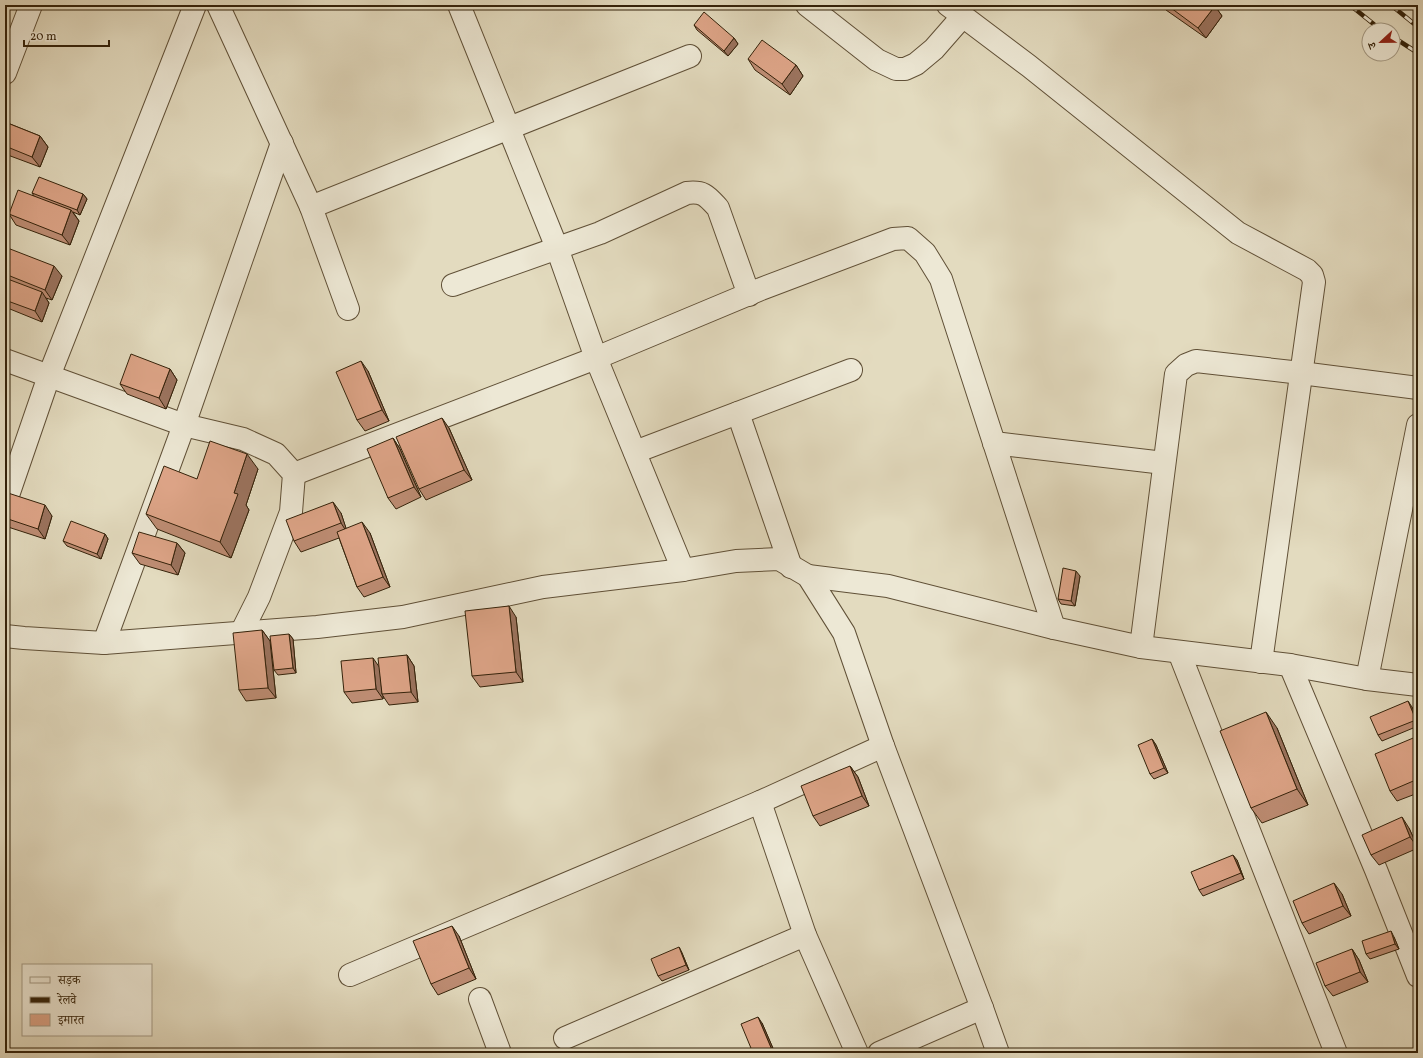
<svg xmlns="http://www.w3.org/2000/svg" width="1423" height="1058" font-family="Vollkorn,'Noto Serif Devanagari',serif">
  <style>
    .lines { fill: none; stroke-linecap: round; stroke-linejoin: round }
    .minor-casing { stroke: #605037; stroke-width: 24 }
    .minor { stroke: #ede8d5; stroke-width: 22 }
    .rail-casing { stroke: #34220a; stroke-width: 4.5 }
    .rail { stroke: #ede8d5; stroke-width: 3; stroke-dasharray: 9; stroke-linecap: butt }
    .wall { fill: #be8d74; stroke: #34220a }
    .shaded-wall { fill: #9b735e; stroke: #34220a }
    .building { fill: #dda487; stroke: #34220a }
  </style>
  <rect width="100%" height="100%" fill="#e3dbbf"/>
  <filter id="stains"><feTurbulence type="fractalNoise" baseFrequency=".005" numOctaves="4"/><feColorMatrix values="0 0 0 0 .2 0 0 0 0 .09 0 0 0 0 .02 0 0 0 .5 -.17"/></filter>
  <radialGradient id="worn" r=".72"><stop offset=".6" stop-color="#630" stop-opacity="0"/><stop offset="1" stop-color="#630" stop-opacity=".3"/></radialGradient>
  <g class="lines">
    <defs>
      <g id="minor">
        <path d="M218,5L311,207L348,309"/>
        <path d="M459,5L557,248L596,358L683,570"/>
        <path d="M807,5L877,60L896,69H905L916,64L934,49L962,17"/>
        <path d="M948,5L1029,66L1238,233L1307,270L1312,275L1314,282L1261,662"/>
        <path d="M5,73L31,5"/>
        <path d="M311,207L690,56"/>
        <path d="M453,285L600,233L687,193C704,191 707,196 718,208L749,295"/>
        <path d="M5,360L184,425L243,439L276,454L294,474L291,512L259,597L241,633"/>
        <path d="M738,413L791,567"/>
        <path d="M994,443L1164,463"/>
        <path d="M635,452L851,370"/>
        <path d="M294,474L596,358L761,289L893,239L908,238L925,253L941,279L1054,628"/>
        <path d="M5,504L49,376L195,5"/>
        <path d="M808,576L888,586L1054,628L1141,647L1290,665L1367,679L1418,685"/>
        <path d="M5,636L24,638L104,643L317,627L403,617L543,587L683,570L736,561L779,559L808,576L844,633L883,746L982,1008L998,1053"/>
        <path d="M104,643L184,425L282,143"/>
        <path d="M1141,647L1176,374L1186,365L1196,361L1301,373L1418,388"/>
        <path d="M1179,652L1336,1053"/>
        <path d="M1290,665L1376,870L1418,976"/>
        <path d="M1367,679L1418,425"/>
        <path d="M760,802L805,935L857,1053"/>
        <path d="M350,975L760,802L883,746"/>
        <path d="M480,999L500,1053"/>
        <path d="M565,1038L805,935"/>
        <path d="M879,1053L982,1008"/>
      </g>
    </defs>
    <use href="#minor" class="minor-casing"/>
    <use href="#minor" class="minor"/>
    <defs>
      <g id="rail">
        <path d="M1350,5L1381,30"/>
        <path d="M1391,5L1418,27"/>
        <path d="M1393,37L1418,53"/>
      </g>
    </defs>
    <use href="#rail" class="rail-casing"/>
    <use href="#rail" class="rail"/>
  </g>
  <g class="wall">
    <path d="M1163,5H1214L1222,16L1206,38L1166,10Z"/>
    <path d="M694,25L734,38L738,44L728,56L697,30Z"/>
    <path d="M748,59L796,65L803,76L790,95L755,70Z"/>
    <path d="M5,122L40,136L48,147L40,167L5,154Z"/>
    <path d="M32,193L83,194L87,199L80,215L73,212L79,221L70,245L16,225L9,214L34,196Z"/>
    <path d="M5,247L62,276L52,300L46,298L49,303L42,322L5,307Z"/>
    <path d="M170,369L177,380L166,409L127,394L120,384Z"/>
    <path d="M368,371L389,421L365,431L357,420Z"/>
    <path d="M449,428L472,480L426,500L419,489Z"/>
    <path d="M393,438L400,449L421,497L396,509L388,498Z"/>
    <path d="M258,469L246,505L249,510L231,558L157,529L146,514L197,479Z"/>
    <path d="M5,501L52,516L45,539L8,527L5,523Z"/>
    <path d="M341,513L346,529L370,533L390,587L364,597L357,587L339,538L301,552L294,541Z"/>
    <path d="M105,534L108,539L101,559L67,546L63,541Z"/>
    <path d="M177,543L185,553L178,575L140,564L132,553Z"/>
    <path d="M1080,576L1075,606L1061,604L1058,599Z"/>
    <path d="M516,617L523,682L480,687L472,676Z"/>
    <path d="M262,630L270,641L276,698L246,701L239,690Z"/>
    <path d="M289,634L293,639L296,673L278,675L274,670Z"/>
    <path d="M407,655L414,666L418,702L389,705L383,696V699L352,703L344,692L379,667Z"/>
    <path d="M1412,707L1418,721V726L1382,741L1378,735Z"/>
    <path d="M1277,728L1308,805L1262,823L1251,808Z"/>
    <path d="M1418,736V793L1397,801L1390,791Z"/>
    <path d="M1152,739L1156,745L1168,773L1154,779L1150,774Z"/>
    <path d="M850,766L858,777L869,806L820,826L813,816Z"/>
    <path d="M1409,828L1418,848L1379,865L1371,855Z"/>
    <path d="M1237,860L1244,879L1203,896L1199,890Z"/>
    <path d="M1342,894L1351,916L1309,934L1302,923Z"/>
    <path d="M459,936L476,979L438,995L431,984Z"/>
    <path d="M1394,937L1399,949L1370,959L1366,954Z"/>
    <path d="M679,947L682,953L689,970L662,981L658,976Z"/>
    <path d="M1352,949L1359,960L1368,982L1333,996L1325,986Z"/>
    <path d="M762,1023L775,1053H753Z"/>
  </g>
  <g class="shaded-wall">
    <path d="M1215,6L1222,16L1206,38L1198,28Z"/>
    <path d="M734,38L738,44L728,56L724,51Z"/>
    <path d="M796,65L803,76L790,95L782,84Z"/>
    <path d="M40,136L48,147L40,167L32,157Z"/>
    <path d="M83,194L87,199L80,215L77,210Z"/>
    <path d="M71,210L79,221L70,245L62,235Z"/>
    <path d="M54,266L62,276L52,300L45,290Z"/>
    <path d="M42,292L49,303L42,322L35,311Z"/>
    <path d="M361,361L368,371L389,421L382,410Z"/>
    <path d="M170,369L177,380L166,409L159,398Z"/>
    <path d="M442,418L449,428L472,480L464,470Z"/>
    <path d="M393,438L400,449L421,497L414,487Z"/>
    <path d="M247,454L258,469L246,505L249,510L231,558L220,542L234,493Z"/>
    <path d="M333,502L341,513L348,534L341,523Z"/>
    <path d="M45,505L52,516L45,539L38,529Z"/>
    <path d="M362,522L370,533L390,587L383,577Z"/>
    <path d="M105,534L108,539L101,559L97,554Z"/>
    <path d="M177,543L185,553L178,575L171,565Z"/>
    <path d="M1076,571L1080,576L1075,606L1071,601Z"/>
    <path d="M509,606L516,617L523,682L516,672Z"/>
    <path d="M262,630L270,641L276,698L268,688Z"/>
    <path d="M289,634L293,639L296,673L293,668Z"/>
    <path d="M407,655L414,666L418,702L411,692Z"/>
    <path d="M373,658L380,668L382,694L383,696V699L376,689Z"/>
    <path d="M1408,701L1412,707L1418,721V722L1416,720Z"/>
    <path d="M1266,712L1277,728L1308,805L1297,789Z"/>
    <path d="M1152,739L1156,745L1168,773L1164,768Z"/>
    <path d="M850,766L858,777L869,806L862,796Z"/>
    <path d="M1402,817L1409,828L1418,848L1410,837Z"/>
    <path d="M1233,855L1237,860L1244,879L1241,873Z"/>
    <path d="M1334,883L1342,894L1351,916L1343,906Z"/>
    <path d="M452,926L459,936L476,979L469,968Z"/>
    <path d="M1391,931L1394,937L1399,949L1395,944Z"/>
    <path d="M679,947L682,953L689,970L686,965Z"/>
    <path d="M1352,949L1359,960L1368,982L1360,972Z"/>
    <path d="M758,1017L762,1023L775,1053L772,1050Z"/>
  </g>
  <g class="building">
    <path d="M1167,5H1214L1215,6L1198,28Z"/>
    <path d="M704,12L734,38L724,51L694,25Z"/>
    <path d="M762,40L796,65L782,84L748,59Z"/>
    <path d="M5,122L40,136L32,157L5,146Z"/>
    <path d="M39,177L83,194L77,210L32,193Z"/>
    <path d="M18,190L71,210L62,235L9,214Z"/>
    <path d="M5,247L54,266L45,290L5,274Z"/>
    <path d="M5,278L42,292L35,311L5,300Z"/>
    <path d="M131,354L170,369L159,398L120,384Z"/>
    <path d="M361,361L382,410L357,420L336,372Z"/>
    <path d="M442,418L464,470L419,489L396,437Z"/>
    <path d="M393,438L414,487L388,498L367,449Z"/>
    <path d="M210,441L247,454L234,493L238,494L220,542L146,514L164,466L197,479Z"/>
    <path d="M8,493L45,505L38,529L5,518V501Z"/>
    <path d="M333,502L341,523L294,541L286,520Z"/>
    <path d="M71,521L105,534L97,554L63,541Z"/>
    <path d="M362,522L383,577L357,587L337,532Z"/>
    <path d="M139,532L177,543L171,565L132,553Z"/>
    <path d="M1063,568L1076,571L1071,601L1058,599Z"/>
    <path d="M509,606L516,672L472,676L465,611Z"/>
    <path d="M262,630L268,688L239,690L233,633Z"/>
    <path d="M289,634L293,668L274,670L270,636Z"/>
    <path d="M407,655L411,692L382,694L378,658Z"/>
    <path d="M373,658L376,689L344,692L341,661Z"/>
    <path d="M1408,701L1416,720L1378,735L1370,717Z"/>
    <path d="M1266,712L1297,789L1251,808L1220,731Z"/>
    <path d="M1418,736V779L1390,791L1375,754Z"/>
    <path d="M1152,739L1164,768L1150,774L1138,745Z"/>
    <path d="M850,766L862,796L813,816L801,786Z"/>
    <path d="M1402,817L1410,837L1371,855L1362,835Z"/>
    <path d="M1233,855L1241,873L1199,890L1191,872Z"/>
    <path d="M1334,883L1343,906L1302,923L1293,901Z"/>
    <path d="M452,926L469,968L431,984L413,941Z"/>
    <path d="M1391,931L1395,944L1366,954L1362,941Z"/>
    <path d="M679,947L686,965L658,976L651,959Z"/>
    <path d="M1352,949L1360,972L1325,986L1316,963Z"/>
    <path d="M758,1017L772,1050L764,1053H753L741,1024Z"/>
  </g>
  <rect width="1423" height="1058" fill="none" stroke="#e3dbbf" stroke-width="20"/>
  <rect x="6" y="6" width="1411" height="1046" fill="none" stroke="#34220a" stroke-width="2"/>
  <rect x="10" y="10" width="1403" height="1038" fill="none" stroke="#34220a"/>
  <rect x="22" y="964" width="130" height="72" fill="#ede8d5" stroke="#a39984"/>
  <rect x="30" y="977" width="20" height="6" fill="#ede8d5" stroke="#a39984"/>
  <text x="58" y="984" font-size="12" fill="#34220a">सड़क</text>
  <rect x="30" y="997" width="20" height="6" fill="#34220a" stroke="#a39984"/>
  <text x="58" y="1004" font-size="12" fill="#34220a">रेलवे</text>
  <rect x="30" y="1014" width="20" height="12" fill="#dda487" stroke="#a39984"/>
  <text x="58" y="1024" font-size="12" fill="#34220a">इमारत</text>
  <g transform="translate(1381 42) rotate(248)"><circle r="19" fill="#ede8d5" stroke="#a39984"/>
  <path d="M0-3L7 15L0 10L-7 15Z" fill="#8f2418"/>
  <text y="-6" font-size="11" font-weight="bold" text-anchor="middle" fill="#34220a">उ</text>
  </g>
  <path d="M24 40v6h85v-6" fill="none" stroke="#34220a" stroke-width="2"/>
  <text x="30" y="40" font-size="12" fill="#34220a" stroke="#ede8d5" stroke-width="3" paint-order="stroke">20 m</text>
  <rect width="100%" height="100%" filter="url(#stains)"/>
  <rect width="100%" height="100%" fill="url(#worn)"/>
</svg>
